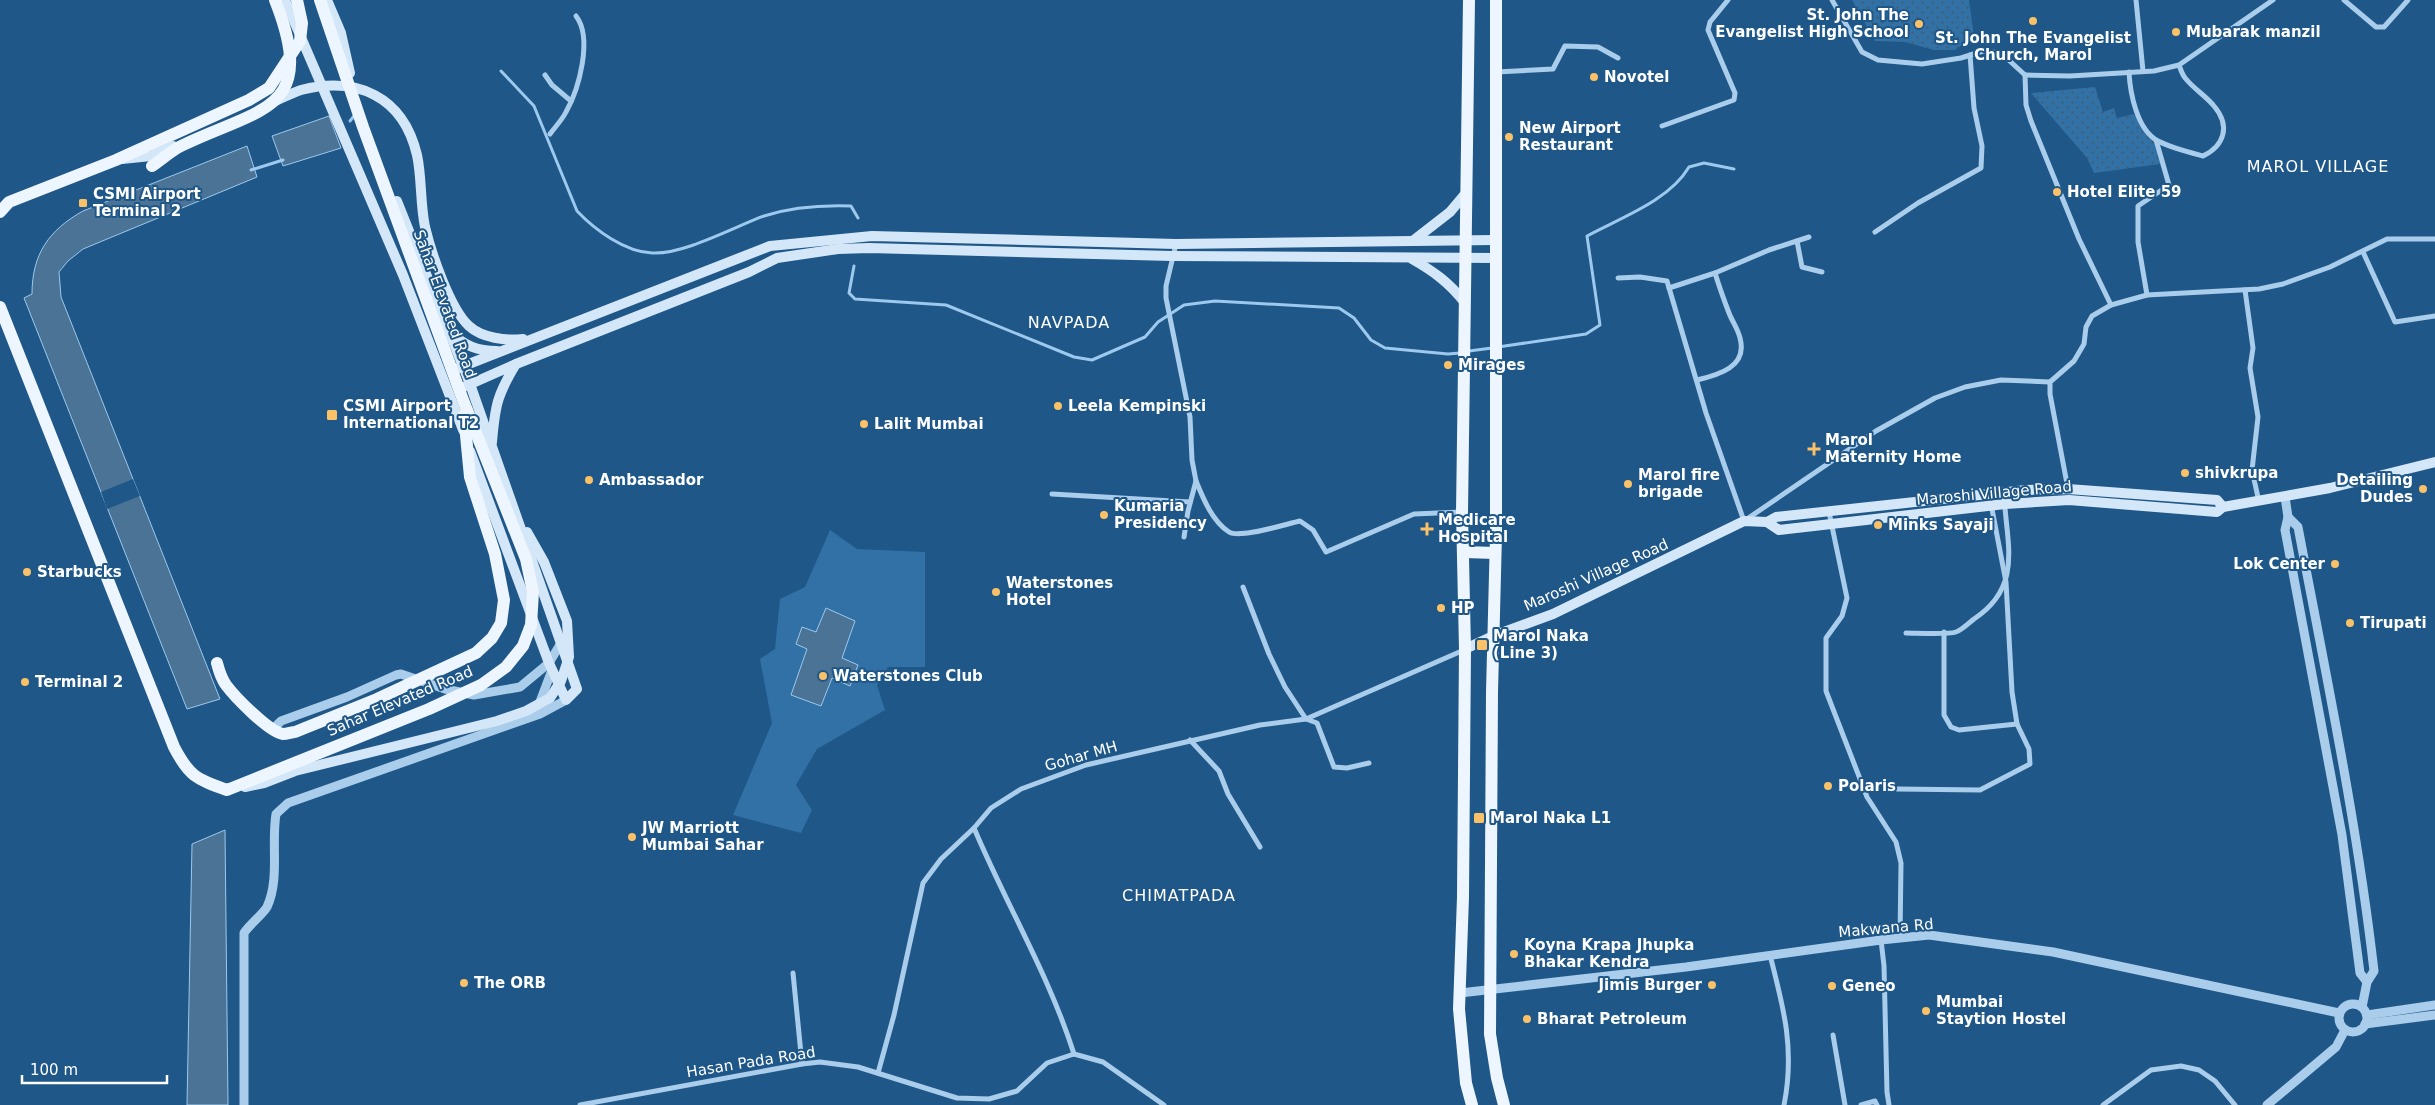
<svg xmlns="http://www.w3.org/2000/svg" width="2435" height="1105" font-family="'DejaVu Sans',sans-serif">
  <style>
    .grass { fill: url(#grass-dots) }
    .garden { fill: #3271a6 }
    .water { fill: #4b7396; stroke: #9cc9ed }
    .pier { fill: #1e5788 }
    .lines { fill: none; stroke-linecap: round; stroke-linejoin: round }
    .stream { stroke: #9cc9ed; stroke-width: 3 }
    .minor { stroke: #a9cdeb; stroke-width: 5 }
    .tertiary { stroke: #a9cdeb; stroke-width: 9 }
    .secondary { stroke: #d4e7f8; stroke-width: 10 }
    .primary { stroke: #edf5fe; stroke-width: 12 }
    .poi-dot { fill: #fac168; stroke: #1e5788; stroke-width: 2 }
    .labels { text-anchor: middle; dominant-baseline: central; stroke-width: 4; stroke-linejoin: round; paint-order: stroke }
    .poi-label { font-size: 15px; font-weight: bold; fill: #fff; stroke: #1e5788; text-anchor: start }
    .street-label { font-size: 15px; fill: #fff; stroke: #1e5788 }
    .neighbourhood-label { font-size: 16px; letter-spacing: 1px; fill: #fff; stroke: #1e5788 }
  </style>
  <defs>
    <pattern id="grass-dots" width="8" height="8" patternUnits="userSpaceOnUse" patternTransform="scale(1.25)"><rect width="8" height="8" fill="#3271a6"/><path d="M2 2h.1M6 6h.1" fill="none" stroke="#425b70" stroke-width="1.8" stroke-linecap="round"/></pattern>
  </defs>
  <rect width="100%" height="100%" fill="#1e5788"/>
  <g class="grass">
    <path d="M1852,0H1969L1974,36L1955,50H1934L1905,42L1875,41Z"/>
    <path d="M2095,87L2103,112L2114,108L2117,118L2134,114L2153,139L2160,164L2094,173L2087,158L2031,93Z"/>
  </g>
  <path class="garden" d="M830,530L857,549L925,552V667H888L877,685L885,710L817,749L796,785L812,810L801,833L733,815L772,723L760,659L775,649L780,599L805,587Z"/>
  <g class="water">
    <path d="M329,116L341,148L283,166L272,136Z"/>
    <path d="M247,146L257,177L83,249L68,261L59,272L61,297L220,699L187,709L24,298L32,294C32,254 49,230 83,211Z"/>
    <path d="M826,608L855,621L842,658L858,665L850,686L832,678L821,706L791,695L807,649L796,644L802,627L816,632Z"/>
    <path d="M225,830L228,1105H187L192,844Z"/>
  </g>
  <path class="pier" d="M133,479L140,496L107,509L101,492Z"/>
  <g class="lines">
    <g class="stream">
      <path d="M501,71L534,106L577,211C595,230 625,252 652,253C683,255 734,227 764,216C792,207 822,205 851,206L858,218"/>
      <path d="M350,121L354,116"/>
      <path d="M251,170L283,160"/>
      <path d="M854,266L849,293L855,299L946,305L1074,357L1092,360L1145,337L1158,322L1184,305L1215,301L1339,308L1354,318L1371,340L1385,348L1448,354L1460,353"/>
      <path d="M1498,347L1586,334L1600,325L1587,236C1620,218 1669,201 1689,167L1704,163L1734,169"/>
      <path d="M1469,351L1492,348"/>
    </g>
    <g class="minor">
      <path d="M1832,0L1862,52L1878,60L1922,64L1961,58L1983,51L2001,53L2025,75"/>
      <path d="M2136,0L2143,71"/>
      <path d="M2344,0L2376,27H2384L2408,0"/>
      <path d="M1496,72L1553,69L1565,46L1598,47L1618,58"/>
      <path d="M2129,72C2130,93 2137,130 2158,141C2172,148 2188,152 2203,156C2224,146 2231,126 2214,106C2206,96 2194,89 2186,79C2182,75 2181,70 2179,65"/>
      <path d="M545,75L552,85L571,101"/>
      <path d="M2025,75L2070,76L2154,71L2179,65L2273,0"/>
      <path d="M2025,75L2026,105L2031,121L2079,239L2111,305"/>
      <path d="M1662,126L1734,100L1735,93L1708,30L1710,22L1728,0"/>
      <path d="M550,134C555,127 562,120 566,112C579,89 593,38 576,16"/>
      <path d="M1875,232L1918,203L1981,168L1982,146L1974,108L1970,55"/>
      <path d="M1797,241L1802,267L1822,272"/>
      <path d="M1176,244L1166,286V298L1190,417L1192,460L1196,481L1188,511L1184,537"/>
      <path d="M2363,252L2395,322L2435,316"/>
      <path d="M1618,278L1640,277L1667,281L1706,413L1744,521L1876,431L1935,398L1965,387L2001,380L2050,382"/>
      <path d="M1669,288L1715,273"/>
      <path d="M2245,290L2253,348L2250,368L2258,417L2252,470L2259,502"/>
      <path d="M2147,295L2138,242V206L2169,185L2156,140"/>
      <path d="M1697,380C1718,375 1748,367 1740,338C1738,329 1732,321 1729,313C1724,300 1719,286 1715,273L1769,250L1809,237"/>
      <path d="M1196,481C1203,498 1212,521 1229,532C1240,539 1286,524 1300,521L1313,530L1326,552L1414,514L1462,512"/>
      <path d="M2068,489L2050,394V382L2074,361L2084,344L2086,327L2092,316L2111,305L2147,295L2259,289L2283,284L2330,267L2387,239H2435"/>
      <path d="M1052,494L1190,502"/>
      <path d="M1829,512L1847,598L1842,616L1826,638V691L1867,797L1896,842L1901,863L1900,938"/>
      <path d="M1243,587L1269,654L1285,687L1306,719L1317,723L1334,767L1347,768L1369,763"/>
      <path d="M1944,632V715L1951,727L1959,730L2017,724"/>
      <path d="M1906,633C1916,633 1947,635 1956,632C1962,630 1969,623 1974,619C2024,586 2006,543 2004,494"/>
      <path d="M1190,740L1219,771L1228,794L1260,847"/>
      <path d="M1897,789L1980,790L2030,764L2029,749L2017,724L2012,692L2006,582L1991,504"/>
      <path d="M974,828C1006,904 1049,975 1074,1054"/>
      <path d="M1881,940L1884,966L1887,1092L1889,1105"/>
      <path d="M1770,955C1784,1009 1795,1050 1784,1105"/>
      <path d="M793,973L802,1064"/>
      <path d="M1833,1035L1845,1105"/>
      <path d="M878,1073L894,1015L923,883L941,859L974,828L991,808L1021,789L1086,765L1260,725L1306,719L1464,650"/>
      <path d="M580,1105L802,1064L820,1062L858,1067L957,1098L989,1099L1017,1091L1047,1063L1074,1054L1103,1062L1164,1105"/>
      <path d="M1861,1105L1875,1101L1877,1105"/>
      <path d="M2103,1105L2151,1070L2181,1066L2199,1070L2215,1081L2235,1105"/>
    </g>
    <g class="tertiary">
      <path d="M2285,497L2288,517L2285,530L2342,835L2360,973L2367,982"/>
      <path d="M2288,517L2298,527C2326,675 2357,822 2374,971L2367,982L2362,1007"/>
      <path d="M538,707L552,670"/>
      <path d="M273,729L281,721L347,697L396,675L401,674L445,689L474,695L520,687L549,663L561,643"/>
      <path d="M1460,993L1686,967L1881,940L1929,935L2053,952L2339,1013"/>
      <circle cx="2353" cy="1018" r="14"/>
      <path d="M2367,1015L2435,1005"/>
      <path d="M2365,1024L2435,1015"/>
      <path d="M244,1105V933C250,924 263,914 267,907C280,879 271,844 276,814L288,803L540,714L566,700"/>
      <path d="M2267,1105L2336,1047L2345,1030"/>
    </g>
    <g class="secondary">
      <path d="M285,0L403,275L463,430"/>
      <path d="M327,0L341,33L350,73"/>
      <path d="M273,102C282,98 292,93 301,90C357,76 403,96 417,155C422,178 420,203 425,227C431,252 450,309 469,326C482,338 506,341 523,339"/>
      <path d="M122,159L151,156L173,146"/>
      <path d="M397,201L470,384L577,689L566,700L549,663L470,451"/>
      <path d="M1414,240L1450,212L1466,193"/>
      <path d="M1412,259C1433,271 1450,283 1465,303"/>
      <path d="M451,333C465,346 478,351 497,351"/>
      <path d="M456,369L770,246L872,236L1176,244L1495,240"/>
      <path d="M466,386L516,364L749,272L777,258L838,249L869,248L1172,256L1495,258"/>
      <path d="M492,442C495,406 497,395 516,364"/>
      <path d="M1767,522L1779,530L2005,504L2069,500L2217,512L2223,507L2330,488L2435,462"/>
      <path d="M1465,649L1493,636L1553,614L1744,521L1767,522L1776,517L2026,490L2068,489L2217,500L2223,507"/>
      <path d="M245,787L264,783L295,771L497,721L526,711L550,698L561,681L569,657L567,621L544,562L527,532"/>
    </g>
    <g class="primary">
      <path d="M1469,0L1462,512L1465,649L1463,897L1459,1009L1466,1083L1472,1105"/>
      <path d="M1496,0V535L1492,692L1490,1034L1497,1078L1504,1105"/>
      <path d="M152,166C161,160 171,151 181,146C261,107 319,112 275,0"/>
      <path d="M0,212L9,202L116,160L249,100L269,88L300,41L302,23L297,0"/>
      <path d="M0,307L174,747C189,776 196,779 227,790L429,709L481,685L506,667L523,646L531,625L533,592L526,559L463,400L363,127L320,0"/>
      <path d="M1464,552L1495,553"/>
      <path d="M217,663C219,671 221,678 226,685C235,697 269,732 283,734C287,734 292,732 295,732L377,699L476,653L492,638L501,623L504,600L495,554L470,477L464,415"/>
    </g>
  </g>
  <g class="poi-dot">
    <circle cx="2033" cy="21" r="5"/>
    <circle cx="1919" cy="24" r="5"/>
    <circle cx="2176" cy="32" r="5"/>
    <circle cx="1594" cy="77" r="5"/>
    <circle cx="1509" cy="137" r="5"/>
    <circle cx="2057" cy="192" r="5"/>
    <rect x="78" y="198" width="10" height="10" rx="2.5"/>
    <circle cx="1448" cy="365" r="5"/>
    <circle cx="1058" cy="406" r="5"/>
    <rect x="326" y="409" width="12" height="12" rx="2.5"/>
    <circle cx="864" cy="424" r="5"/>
    <path d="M1811.5 441.5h5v5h5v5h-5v5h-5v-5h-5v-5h5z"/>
    <circle cx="2185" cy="473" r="5"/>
    <circle cx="589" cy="480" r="5"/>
    <circle cx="1628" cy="484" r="5"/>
    <circle cx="2423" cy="489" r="5"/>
    <circle cx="1104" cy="515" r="5"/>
    <circle cx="1878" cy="525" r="5"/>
    <path d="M1424.5 521.5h5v5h5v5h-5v5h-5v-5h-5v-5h5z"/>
    <circle cx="2335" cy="564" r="5"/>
    <circle cx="27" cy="572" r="5"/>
    <circle cx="996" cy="592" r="5"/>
    <circle cx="1441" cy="608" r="5"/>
    <circle cx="2350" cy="623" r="5"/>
    <rect x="1476" y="639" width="12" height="12" rx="2.5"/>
    <circle cx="823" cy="676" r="5"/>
    <circle cx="25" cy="682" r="5"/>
    <circle cx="1828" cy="786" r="5"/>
    <rect x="1473" y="812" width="12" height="12" rx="2.5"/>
    <circle cx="632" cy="837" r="5"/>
    <circle cx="1514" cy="954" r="5"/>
    <circle cx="464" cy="983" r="5"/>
    <circle cx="1712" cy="985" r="5"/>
    <circle cx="1832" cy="986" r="5"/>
    <circle cx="1926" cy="1011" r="5"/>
    <circle cx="1527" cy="1019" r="5"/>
  </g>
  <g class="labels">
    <g class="poi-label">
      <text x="1909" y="15" text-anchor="end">St. John The<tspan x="1909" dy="17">Evangelist High School</tspan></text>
      <text x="2186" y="32">Mubarak manzil</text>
      <text x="2033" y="38" text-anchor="middle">St. John The Evangelist<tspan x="2033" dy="17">Church, Marol</tspan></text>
      <text x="1604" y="77">Novotel</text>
      <text x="1519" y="128">New Airport<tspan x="1519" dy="17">Restaurant</tspan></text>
      <text x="2067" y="192">Hotel Elite 59</text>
      <text x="93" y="194">CSMI Airport<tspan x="93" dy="17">Terminal 2</tspan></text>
      <text x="1458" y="365">Mirages</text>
      <text x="343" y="406">CSMI Airport<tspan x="343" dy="17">International T2</tspan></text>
      <text x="1068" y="406">Leela Kempinski</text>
      <text x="874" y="424">Lalit Mumbai</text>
      <text x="1825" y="440">Marol<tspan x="1825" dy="17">Maternity Home</tspan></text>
      <text x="2195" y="473">shivkrupa</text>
      <text x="1638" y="475">Marol fire<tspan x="1638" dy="17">brigade</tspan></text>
      <text x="599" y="480">Ambassador</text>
      <text x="2413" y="480" text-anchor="end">Detailing<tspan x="2413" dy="17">Dudes</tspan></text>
      <text x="1114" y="506">Kumaria<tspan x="1114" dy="17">Presidency</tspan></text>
      <text x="1438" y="520">Medicare<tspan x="1438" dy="17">Hospital</tspan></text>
      <text x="1888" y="525">Minks Sayaji</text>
      <text x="2325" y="564" text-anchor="end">Lok Center</text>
      <text x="37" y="572">Starbucks</text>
      <text x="1006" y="583">Waterstones<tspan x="1006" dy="17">Hotel</tspan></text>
      <text x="1451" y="608">HP</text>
      <text x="2360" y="623">Tirupati</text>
      <text x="1493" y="636">Marol Naka<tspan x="1493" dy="17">(Line 3)</tspan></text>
      <text x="833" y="676">Waterstones Club</text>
      <text x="35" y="682">Terminal 2</text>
      <text x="1838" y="786">Polaris</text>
      <text x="1490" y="818">Marol Naka L1</text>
      <text x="642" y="828">JW Marriott<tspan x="642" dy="17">Mumbai Sahar</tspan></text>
      <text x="1524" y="945">Koyna Krapa Jhupka<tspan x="1524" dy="17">Bhakar Kendra</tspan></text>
      <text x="474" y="983">The ORB</text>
      <text x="1702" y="985" text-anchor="end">Jimis Burger</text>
      <text x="1842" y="986">Geneo</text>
      <text x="1936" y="1002">Mumbai<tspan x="1936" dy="17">Staytion Hostel</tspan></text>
      <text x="1537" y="1019">Bharat Petroleum</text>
    </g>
    <g class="street-label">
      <text transform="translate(445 304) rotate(70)">Sahar Elevated Road</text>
      <text transform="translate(1994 493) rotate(-5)">Maroshi Village Road</text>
      <text transform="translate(1596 575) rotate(-24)">Maroshi Village Road</text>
      <text transform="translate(400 701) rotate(-23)">Sahar Elevated Road</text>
      <text transform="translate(1081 756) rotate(-16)">Gohar MH</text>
      <text transform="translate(1886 928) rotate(-5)">Makwana Rd</text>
      <text transform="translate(751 1062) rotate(-9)">Hasan Pada Road</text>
    </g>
    <g class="neighbourhood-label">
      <text x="2318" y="166">MAROL VILLAGE</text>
      <text x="1069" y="322">NAVPADA</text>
      <text x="1179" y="895">CHIMATPADA</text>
    </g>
  </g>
  <path d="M22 1075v8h145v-8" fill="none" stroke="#ffffff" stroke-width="2.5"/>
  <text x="30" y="1075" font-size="15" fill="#ffffff" stroke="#1e5788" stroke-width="4" paint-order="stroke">100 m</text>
</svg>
